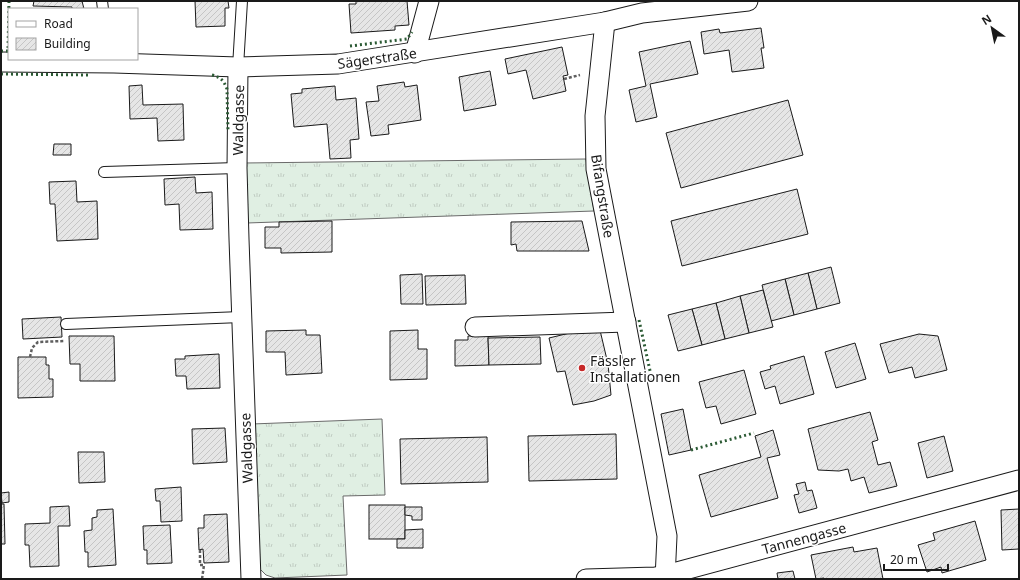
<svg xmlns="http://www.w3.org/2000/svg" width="1020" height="580" font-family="'Noto Sans',sans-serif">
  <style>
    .grass { fill: url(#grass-tufts); stroke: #6a6a6a }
    .building { fill: url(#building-hatch); stroke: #1a1a1a }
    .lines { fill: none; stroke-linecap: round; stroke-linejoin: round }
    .lane-casing { stroke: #1a1a1a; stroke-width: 12 }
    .street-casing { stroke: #1a1a1a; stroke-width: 21 }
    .path { stroke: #5f5f5f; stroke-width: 2.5; stroke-dasharray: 3 2; stroke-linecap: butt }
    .lane { stroke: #fff; stroke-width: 10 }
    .street { stroke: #fff; stroke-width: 19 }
    .hedge { stroke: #2b5a34; stroke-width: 3; stroke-dasharray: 2 3; stroke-linecap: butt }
    .poi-dot { fill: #c62828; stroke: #fff; stroke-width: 1.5 }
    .labels { text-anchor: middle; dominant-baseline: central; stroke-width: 3; stroke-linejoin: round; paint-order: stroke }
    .street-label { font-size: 14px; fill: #1a1a1a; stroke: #fff }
    .poi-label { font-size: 14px; fill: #1a1a1a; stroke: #fff; text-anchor: start }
  </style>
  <defs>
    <pattern id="grass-tufts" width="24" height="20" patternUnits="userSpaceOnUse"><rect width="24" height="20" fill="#e0efe3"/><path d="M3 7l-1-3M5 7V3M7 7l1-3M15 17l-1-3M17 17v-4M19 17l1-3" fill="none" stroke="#c0ccc2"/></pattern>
    <pattern id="building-hatch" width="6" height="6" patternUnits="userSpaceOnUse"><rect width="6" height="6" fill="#e6e6e6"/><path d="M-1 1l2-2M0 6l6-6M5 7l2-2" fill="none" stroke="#c5c5c5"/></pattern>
  </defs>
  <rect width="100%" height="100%" fill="#fff"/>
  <g class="grass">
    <path d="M586,159L594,211L247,223L244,163Z"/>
    <path d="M382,419L385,495L343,496L347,575L275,578L266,575L259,568L252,424Z"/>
  </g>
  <g class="building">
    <path d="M34,1H82L84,9H72V7L33,6Z"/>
    <path d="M195,1H228L229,8H225V26L196,27Z"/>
    <path d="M356,1H407L409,25L395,26V30L351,33L349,4H356Z"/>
    <path d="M761,28L764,48H761L764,68L732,72L729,50L704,54L701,32L719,29L720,33Z"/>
    <path d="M690,41L698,74L650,84L657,117L636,122L629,90L646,86L639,52Z"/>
    <path d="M562,47L568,75L563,76L566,91L533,99L526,70L508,74L505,59Z"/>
    <path d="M490,71L496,105L464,111L459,77Z"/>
    <path d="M404,82L405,87L417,85L421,120L388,125L389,134L371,136L366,102L379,101L377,86Z"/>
    <path d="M142,85L143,105L183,104L184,140L158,141L157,118L130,119L129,86Z"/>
    <path d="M335,86L336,100L356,98L359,139L350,140L351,158L330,159L327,124L294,127L291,94L302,93V89Z"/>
    <path d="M788,100L803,155L681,188L666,133Z"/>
    <path d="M54,144H71V155H53Z"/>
    <path d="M195,177L196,193L212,192L213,229L180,230L179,204L165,205L164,179Z"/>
    <path d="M76,181L77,202L97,201L98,239L57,241L55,204H50L49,182Z"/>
    <path d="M797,189L808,234L682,266L671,221Z"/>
    <path d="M332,221V252L281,253V248H265V227H279V222Z"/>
    <path d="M582,221L589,251H517L516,244L511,245V222Z"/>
    <path d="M831,267L840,303L817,309L808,273Z"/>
    <path d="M808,273L817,309L794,315L785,279Z"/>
    <path d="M422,274L423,304H401L400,275Z"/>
    <path d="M465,275L466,304L426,305L425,276Z"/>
    <path d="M785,279L794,315L771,321L762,285Z"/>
    <path d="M763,290L773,327L749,333L740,296Z"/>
    <path d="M740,296L749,333L725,339L716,303Z"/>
    <path d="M716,303L725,339L702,345L692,309Z"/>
    <path d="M692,309L702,345L678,351L668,315Z"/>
    <path d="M61,317L62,337L23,339L22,319Z"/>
    <path d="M599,326L608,364L611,395L594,401L573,405L565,371L557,372L549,338Z"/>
    <path d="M306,330V335H320L322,373L286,375L285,352H266V331Z"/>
    <path d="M418,330V349H427V379L390,380V331Z"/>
    <path d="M919,334L938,336L947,370L915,378L912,367L889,373L880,344Z"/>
    <path d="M69,336H114L115,381H80V364H70Z"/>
    <path d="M468,336H488L489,365L455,366V340H468Z"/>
    <path d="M540,337L541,364L489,365L488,338Z"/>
    <path d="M855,343L866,379L836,388L825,352Z"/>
    <path d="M219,354L220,388L187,389L186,376H176L175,359H185V356Z"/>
    <path d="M804,356L814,394L780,404L775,386L765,389L760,372L771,369L770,366Z"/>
    <path d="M18,357H46V365H49V379H53V397L18,398Z"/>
    <path d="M744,370L756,414L721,424L716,406L706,408L699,382Z"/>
    <path d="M683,409L691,450L669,455L661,414Z"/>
    <path d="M870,412L878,440L872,442L878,465L890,462L897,486L869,493L864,477L851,481L848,469L839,471L818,470L808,429Z"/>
    <path d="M225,428L227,462L193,464L192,429Z"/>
    <path d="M773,430L780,455L767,458L778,498L711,517L699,475L761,457L755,436Z"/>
    <path d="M616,434L617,479L529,481L528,436Z"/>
    <path d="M944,436L953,471L927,478L918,443Z"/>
    <path d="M487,437L488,482L401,484L400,439Z"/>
    <path d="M78,452H104L105,482L79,483Z"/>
    <path d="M805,482L807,491L812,490L817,508L799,513L794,495L799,494L796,484Z"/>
    <path d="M181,487L182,521L161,522L160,501H156L155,489Z"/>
    <path d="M9,492V502L2,503L1,493Z"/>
    <path d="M1,504H4L5,544H1Z"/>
    <rect x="369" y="505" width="36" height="34"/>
    <path d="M69,506L70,526H58L59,566L30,567L29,545H25V524L50,523V507Z"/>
    <path d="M405,507H422V520H412V516L405,515Z"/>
    <path d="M113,509L116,565L88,567V552H85L84,531L92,530V518L97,517V510Z"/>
    <path d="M1019,509V549L1002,550L1001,510Z"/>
    <path d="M227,514L229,562L204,563L203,549L199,550L198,528H204V515Z"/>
    <path d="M975,521L986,560L942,573L941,567L927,572L918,545L935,540L933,533Z"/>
    <path d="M170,525L172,563L147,564V550H144L143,526Z"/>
    <path d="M423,529V548H397V539H405V530Z"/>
    <path d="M853,547L854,552L877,548L883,579H824V578L816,579L811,555Z"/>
    <path d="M793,571L795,579H778L777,573Z"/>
  </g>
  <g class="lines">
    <defs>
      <g id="lane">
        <path d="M102,1L103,9"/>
        <path d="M238,67L242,1"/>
        <path d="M104,172L237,168"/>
        <path d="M66,324L241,317"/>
      </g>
      <g id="street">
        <path d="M605,22L595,116L596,169L667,536L665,579"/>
        <path d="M415,53L429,1"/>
        <path d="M1,62L114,63L238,67L338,64L605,22L642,13L748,1"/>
        <path d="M238,67L237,168L239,239L251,579"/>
        <path d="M475,327L626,322"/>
        <path d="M586,579L655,577L666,575L1019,480"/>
      </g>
    </defs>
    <use href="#lane" class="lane-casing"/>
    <use href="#street" class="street-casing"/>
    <g class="path">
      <path d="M564,79L580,75"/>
      <path d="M30,357L32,348L38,342L64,341"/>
      <path d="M200,550V565H204L202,579"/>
    </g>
    <use href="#lane" class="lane"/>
    <use href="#street" class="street"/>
    <g class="hedge">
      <path d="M350,46L407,39L412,32"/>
      <path d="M1,51H8L9,1"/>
      <path d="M1,74L89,75"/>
      <path d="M212,75C221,77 224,81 227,89L228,132"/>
      <path d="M639,320L652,380"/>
      <path d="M691,450L754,433"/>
    </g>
  </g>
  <circle class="poi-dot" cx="582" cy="368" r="4"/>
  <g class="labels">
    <g class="street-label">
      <text transform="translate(377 58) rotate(-8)">Sägerstraße</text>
      <text transform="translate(238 120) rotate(-89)">Waldgasse</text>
      <text transform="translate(603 196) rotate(81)">Bifangstraße</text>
      <text transform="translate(246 448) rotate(-92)">Waldgasse</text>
      <text transform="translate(804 538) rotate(-15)">Tannengasse</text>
    </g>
    <g class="poi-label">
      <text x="590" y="360">Fässler<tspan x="590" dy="16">Installationen</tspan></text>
    </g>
  </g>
  <rect width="1020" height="580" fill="none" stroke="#1a1a1a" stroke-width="4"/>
  <rect x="8" y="8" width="130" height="52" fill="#ffffff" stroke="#a3a3a3"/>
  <rect x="16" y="21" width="20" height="6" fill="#ffffff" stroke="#a3a3a3"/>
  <text x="44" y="28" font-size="12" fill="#1a1a1a">Road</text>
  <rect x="16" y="38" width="20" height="12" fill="url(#building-hatch)" stroke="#a3a3a3"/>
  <text x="44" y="48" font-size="12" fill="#1a1a1a">Building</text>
  <g transform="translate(992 28) rotate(327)" stroke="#ffffff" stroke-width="3" paint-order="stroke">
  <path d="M0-3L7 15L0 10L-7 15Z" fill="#1a1a1a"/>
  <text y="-6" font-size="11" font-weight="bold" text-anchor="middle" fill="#1a1a1a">N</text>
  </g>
  <path d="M884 564v6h64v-6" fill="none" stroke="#1a1a1a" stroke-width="2"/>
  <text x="890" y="564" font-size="12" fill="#1a1a1a" stroke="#ffffff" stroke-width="3" paint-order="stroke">20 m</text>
</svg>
